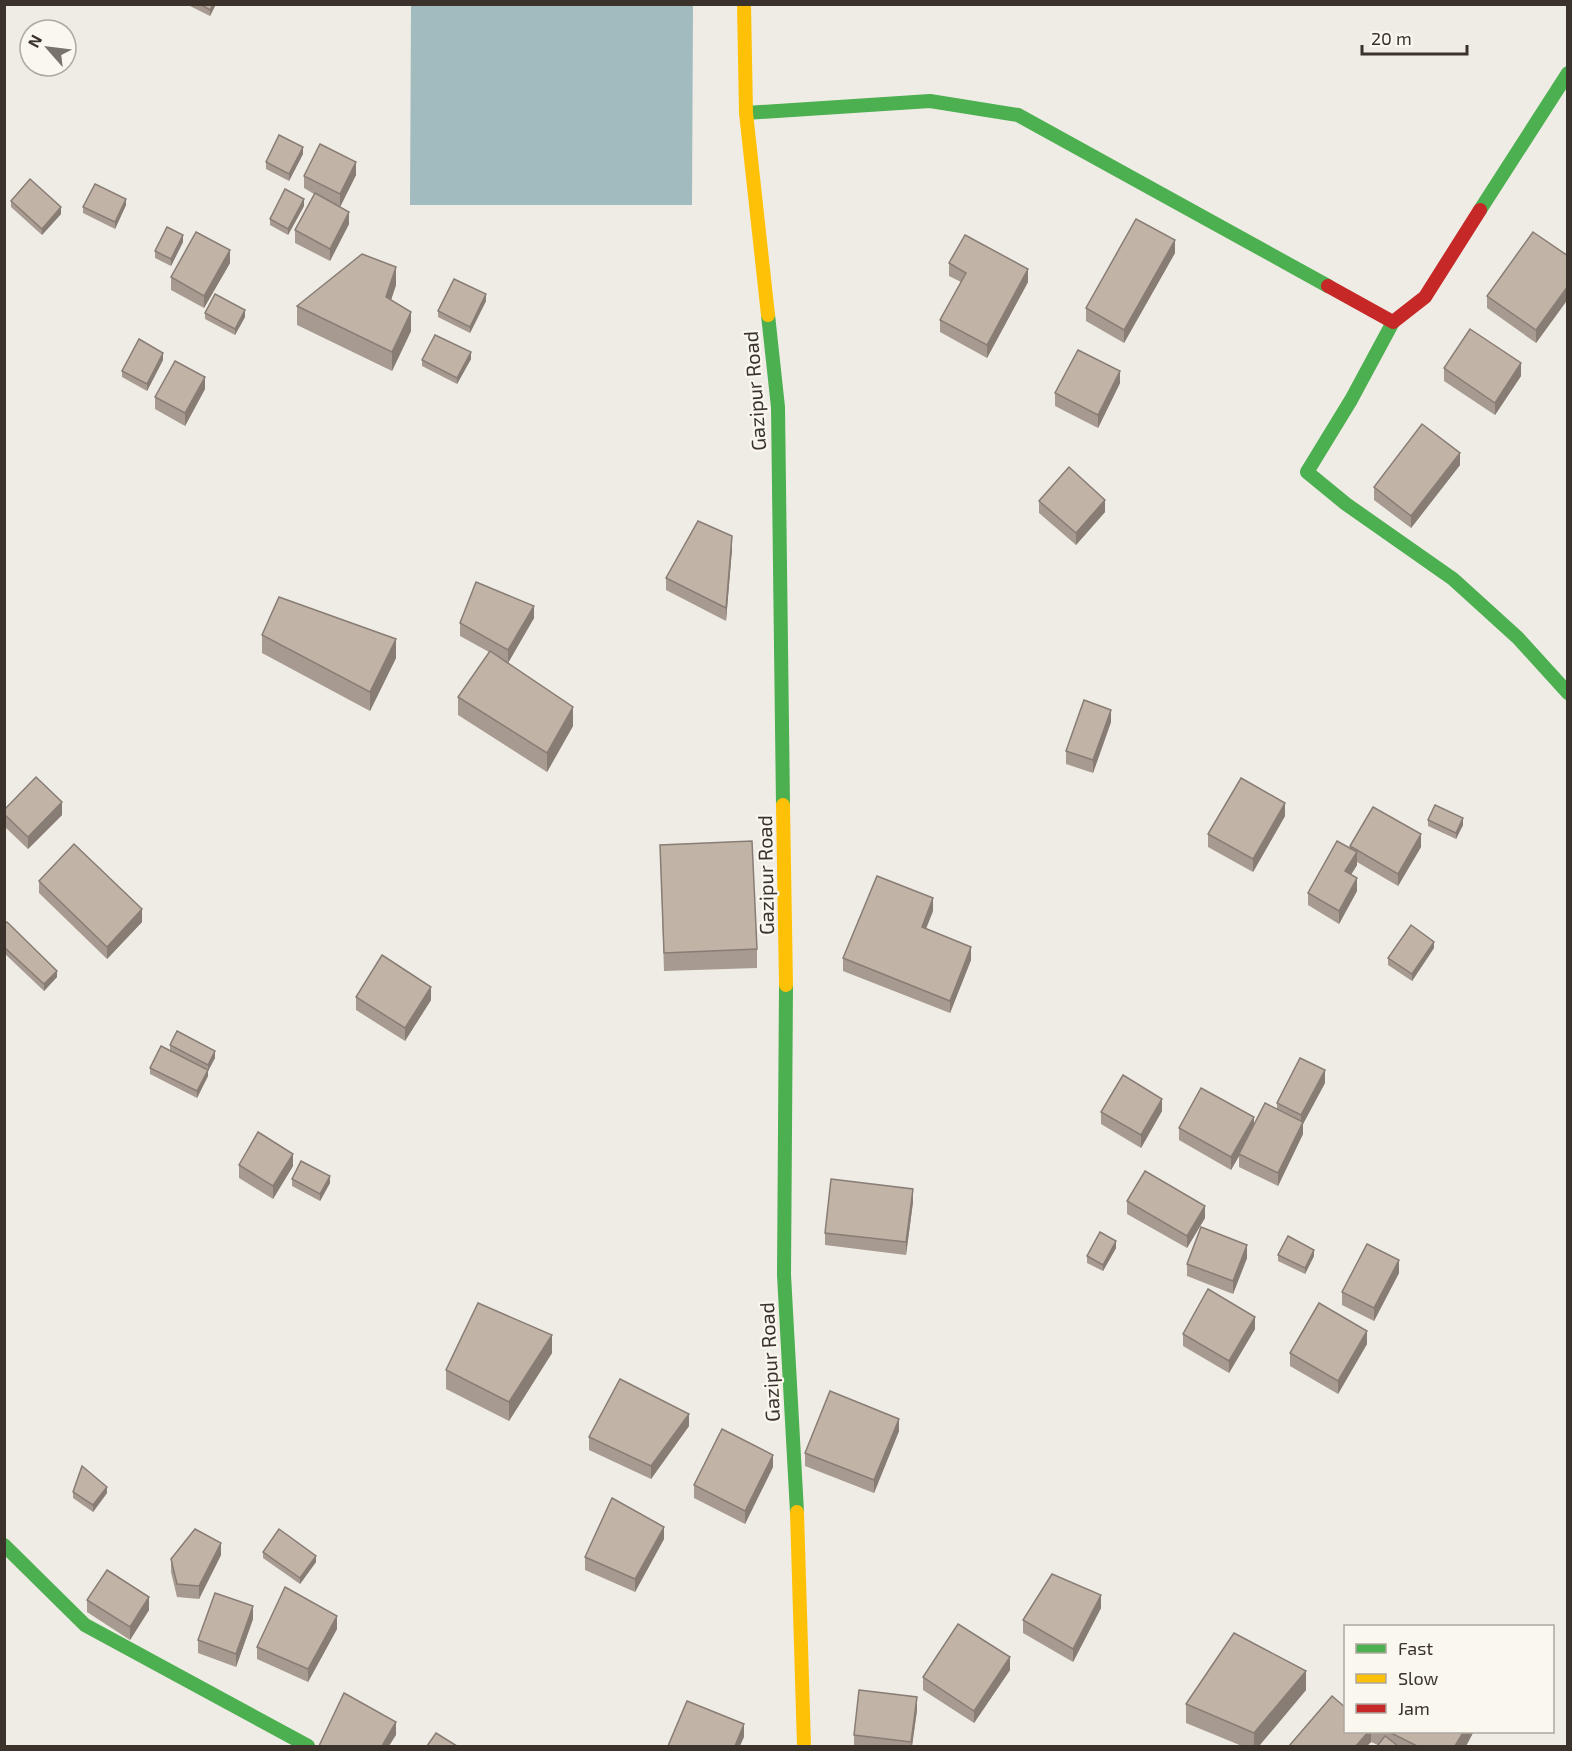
<svg xmlns="http://www.w3.org/2000/svg" width="1572" height="1751" font-family="'Exo 2',sans-serif">
  <style>
    .water { fill: #a2bbbf }
    .lines { fill: none; stroke-linecap: round; stroke-linejoin: round }
    .fast { stroke: #4caf50; stroke-width: 14 }
    .slow { stroke: #ffc107; stroke-width: 14 }
    .jam { stroke: #c62828; stroke-width: 14 }
    .wall { fill: #a79a90 }
    .shaded-wall { fill: #887d75 }
    .building { fill: #c2b3a7; stroke: #887d75; stroke-width: 1.5 }
    .labels { text-anchor: middle; dominant-baseline: central; stroke-width: 4.5; stroke-linejoin: round; paint-order: stroke }
    .street-label { font-size: 20px; fill: #3a322b; stroke: #faf7ee }
  </style>
  <rect width="100%" height="100%" fill="#efece5"/>
  <path class="water" d="M411,5H693L692,205H410Z"/>
  <g class="lines">
    <g class="fast">
      <path d="M746,113L930,101L1018,115L1328,286"/>
      <path d="M1480,210L1568,73"/>
      <path d="M768,315L778,407L783,805"/>
      <path d="M1393,322L1351,400L1307,472L1346,504L1453,579L1518,638L1568,693"/>
      <path d="M786,985L784,1275L797,1512"/>
      <path d="M4,1545L85,1625L308,1746"/>
    </g>
    <g class="slow">
      <path d="M744,4L746,113L768,315"/>
      <path d="M783,805L786,985"/>
      <path d="M797,1512L804,1746"/>
    </g>
    <path class="jam" d="M1328,286L1393,322L1425,297L1480,210"/>
  </g>
  <g class="wall">
    <path d="M190,4H216L210,16L190,6Z"/>
    <path d="M303,154L289,181L266,169V162Z"/>
    <path d="M356,175L340,207L349,224L330,261L295,243V230L314,194L304,188V176Z"/>
    <path d="M11,201L61,214L42,235L11,207Z"/>
    <path d="M126,205L115,229L83,213V207Z"/>
    <path d="M304,206L288,235L270,225V219Z"/>
    <path d="M183,242L171,266L155,258V251Z"/>
    <path d="M1175,253L1124,343L1086,321V308Z"/>
    <path d="M1568,256V299L1536,343L1487,308V296Z"/>
    <path d="M230,263L204,308L171,290V277Z"/>
    <path d="M949,263L1028,282L987,358L940,332V320L961,282L949,276Z"/>
    <path d="M396,285L391,300L411,331L392,371L297,325V306Z"/>
    <path d="M486,301L470,333L438,317V311Z"/>
    <path d="M205,313L245,317L235,335L205,319Z"/>
    <path d="M471,359L457,384L422,366V360Z"/>
    <path d="M163,360L147,391L122,377V371Z"/>
    <path d="M1444,368L1521,376L1495,415L1444,381Z"/>
    <path d="M1120,383L1098,428L1055,406V393Z"/>
    <path d="M205,389L185,426L155,409V397Z"/>
    <path d="M1460,465L1411,528L1374,500V487Z"/>
    <path d="M1039,501L1105,512L1076,545L1039,513Z"/>
    <path d="M732,549L726,621L666,590V578Z"/>
    <path d="M534,618L508,663L573,726L547,772L458,715V697L489,652L460,636V623Z"/>
    <path d="M262,635L396,658L370,711L262,653Z"/>
    <path d="M1111,722L1093,773L1066,764V751Z"/>
    <path d="M4,810L62,815L28,849L4,826Z"/>
    <path d="M1285,816L1253,872L1208,847V834Z"/>
    <path d="M1428,820L1463,825L1456,839L1428,826Z"/>
    <path d="M660,845L757,949V968L664,971Z"/>
    <path d="M1350,846L1421,847L1398,886L1357,862V865L1351,875L1357,891L1339,924L1308,905V893L1350,849Z"/>
    <path d="M39,881L142,922L107,959L39,893Z"/>
    <path d="M933,911L926,928L971,960L950,1013L843,971V958Z"/>
    <path d="M4,924L57,977L44,991L4,953Z"/>
    <path d="M1434,948L1412,981L1388,965V958Z"/>
    <path d="M356,997L431,1000L405,1041L356,1010Z"/>
    <path d="M170,1045L215,1058L208,1071V1076L197,1098L150,1074V1068L170,1050Z"/>
    <path d="M1325,1083L1303,1124V1134L1278,1186L1239,1167V1156L1231,1170L1179,1140V1128L1254,1125L1277,1109V1103Z"/>
    <path d="M1162,1111L1141,1148L1101,1124V1112Z"/>
    <path d="M239,1165L293,1166L273,1199L239,1178Z"/>
    <path d="M292,1179L330,1183L320,1201L292,1186Z"/>
    <path d="M1127,1201L1205,1218L1187,1248L1127,1214Z"/>
    <path d="M913,1202L906,1255L825,1245V1233Z"/>
    <path d="M1116,1248L1103,1271L1087,1263V1256Z"/>
    <path d="M1278,1255L1314,1256L1305,1274L1278,1261Z"/>
    <path d="M1247,1258L1233,1294L1187,1276V1264Z"/>
    <path d="M1399,1273L1374,1321L1342,1305V1292Z"/>
    <path d="M1255,1329L1229,1373L1183,1346V1334Z"/>
    <path d="M1367,1344L1338,1394L1290,1366V1353Z"/>
    <path d="M552,1353L509,1421L446,1389V1370Z"/>
    <path d="M689,1426L651,1479L589,1450V1437Z"/>
    <path d="M899,1431L874,1493L805,1466V1453Z"/>
    <path d="M773,1467L745,1524L694,1498V1485Z"/>
    <path d="M73,1492L107,1493L93,1512L73,1498Z"/>
    <path d="M664,1539L635,1592L585,1570V1557Z"/>
    <path d="M263,1552L316,1562L300,1584L263,1558Z"/>
    <path d="M221,1555L199,1599L177,1597L171,1572V1559Z"/>
    <path d="M87,1600L149,1610L130,1640L87,1612Z"/>
    <path d="M1101,1608L1073,1662L1023,1633V1620Z"/>
    <path d="M253,1619L236,1667L198,1653V1640Z"/>
    <path d="M337,1629L308,1682L257,1659V1647Z"/>
    <path d="M1010,1670L974,1723L923,1690V1677Z"/>
    <path d="M1306,1690L1259,1746H1242L1186,1723V1704Z"/>
    <path d="M917,1710L912,1746H854V1735Z"/>
    <path d="M1346,1731H1474L1466,1746H1377L1378,1745L1371,1742L1367,1746H1289Z"/>
  </g>
  <g class="shaded-wall">
    <path d="M213,4H216L210,16V10Z"/>
    <path d="M303,147V154L289,181V174Z"/>
    <path d="M356,162V175L340,207V194Z"/>
    <path d="M126,199V205L115,229V222Z"/>
    <path d="M304,199V206L288,235V229Z"/>
    <path d="M61,207V214L42,235V229Z"/>
    <path d="M349,212V224L330,261V249Z"/>
    <path d="M183,235V242L171,266V259Z"/>
    <path d="M1175,240V253L1124,343V330Z"/>
    <path d="M230,250V263L204,308V296Z"/>
    <path d="M396,267V285L386,315V297Z"/>
    <path d="M1028,269V282L987,358V345Z"/>
    <path d="M1568,286V299L1536,343V330Z"/>
    <path d="M486,294V301L470,333V327Z"/>
    <path d="M245,310V317L235,335V329Z"/>
    <path d="M411,312V331L392,371V352Z"/>
    <path d="M471,352V359L457,384V378Z"/>
    <path d="M163,353V360L147,391V384Z"/>
    <path d="M1521,363V376L1495,415V403Z"/>
    <path d="M1120,371V383L1098,428V415Z"/>
    <path d="M205,377V389L185,426V413Z"/>
    <path d="M1460,453V465L1411,528V516Z"/>
    <path d="M1105,500V512L1076,545V533Z"/>
    <path d="M732,536V549L726,621V608Z"/>
    <path d="M534,606V618L508,663V650Z"/>
    <path d="M396,639V658L370,711V692Z"/>
    <path d="M573,707V726L547,772V753Z"/>
    <path d="M1111,710V722L1093,773V760Z"/>
    <path d="M62,802V815L28,849V837Z"/>
    <path d="M1285,803V816L1253,872V859Z"/>
    <path d="M1463,818V825L1456,839V833Z"/>
    <path d="M1421,834V847L1398,886V874Z"/>
    <path d="M1357,852V865L1345,884V871Z"/>
    <path d="M1357,878V891L1339,924V911Z"/>
    <path d="M933,898V911L922,939V927Z"/>
    <path d="M142,909V922L107,959V947Z"/>
    <path d="M1434,942V948L1412,981V974Z"/>
    <path d="M971,947V960L950,1013V1001Z"/>
    <path d="M57,971V977L44,991V984Z"/>
    <path d="M431,987V1000L405,1041V1028Z"/>
    <path d="M6,996V1008L4,1010V997Z"/>
    <path d="M215,1051V1058L208,1071V1076L197,1098V1091L208,1070V1065Z"/>
    <path d="M1325,1070V1083L1303,1124V1134L1278,1186V1173L1301,1125V1115Z"/>
    <path d="M1162,1099V1111L1141,1148V1135Z"/>
    <path d="M1254,1117V1130L1231,1170V1157Z"/>
    <path d="M293,1154V1166L273,1199V1186Z"/>
    <path d="M330,1176V1183L320,1201V1194Z"/>
    <path d="M913,1189V1202L906,1255V1242Z"/>
    <path d="M1205,1206V1218L1187,1248V1236Z"/>
    <path d="M1116,1241V1248L1103,1271V1265Z"/>
    <path d="M1247,1245V1258L1233,1294V1281Z"/>
    <path d="M1314,1250V1256L1305,1274V1268Z"/>
    <path d="M1399,1260V1273L1374,1321V1308Z"/>
    <path d="M1255,1317V1329L1229,1373V1361Z"/>
    <path d="M1367,1331V1344L1338,1394V1381Z"/>
    <path d="M552,1335V1353L509,1421V1402Z"/>
    <path d="M689,1414V1426L651,1479V1466Z"/>
    <path d="M899,1419V1431L874,1493V1480Z"/>
    <path d="M773,1455V1467L745,1524V1511Z"/>
    <path d="M107,1487V1493L93,1512V1505Z"/>
    <path d="M664,1527V1539L635,1592V1579Z"/>
    <path d="M221,1543V1555L199,1599V1586Z"/>
    <path d="M316,1556V1562L300,1584V1578Z"/>
    <path d="M1101,1595V1608L1073,1662V1649Z"/>
    <path d="M149,1597V1610L130,1640V1627Z"/>
    <path d="M253,1606V1619L236,1667V1654Z"/>
    <path d="M337,1616V1629L308,1682V1669Z"/>
    <path d="M1010,1657V1670L974,1723V1711Z"/>
    <path d="M1306,1671V1690L1259,1746H1254V1733Z"/>
    <path d="M917,1697V1710L912,1746H911Z"/>
    <path d="M396,1722V1735L389,1746H382Z"/>
    <path d="M744,1724V1737L740,1746H735Z"/>
    <path d="M1369,1731H1371V1742L1367,1746H1356Z"/>
    <path d="M1464,1731H1474L1466,1746H1455Z"/>
  </g>
  <g class="building">
    <path d="M200,4H213L210,10Z"/>
    <path d="M279,135L303,147L289,174L266,162Z"/>
    <path d="M320,144L356,162L340,194L304,176Z"/>
    <path d="M30,179L61,207L42,229L11,201Z"/>
    <path d="M95,184L126,199L115,222L83,207Z"/>
    <path d="M285,189L304,199L288,229L270,219Z"/>
    <path d="M315,193L349,212L330,249L295,230Z"/>
    <path d="M1136,219L1175,240L1124,330L1086,308Z"/>
    <path d="M167,227L183,235L171,259L155,251Z"/>
    <path d="M196,232L230,250L204,296L171,277Z"/>
    <path d="M1533,232L1568,256V286L1536,330L1487,296Z"/>
    <path d="M965,235L1028,269L987,345L940,320L966,273L949,263Z"/>
    <path d="M362,254L396,267L386,297L411,312L392,352L297,306Z"/>
    <path d="M454,279L486,294L470,327L438,311Z"/>
    <path d="M215,294L245,310L235,329L205,313Z"/>
    <path d="M1470,329L1521,363L1495,403L1444,368Z"/>
    <path d="M435,335L471,352L457,378L422,360Z"/>
    <path d="M139,339L163,353L147,384L122,371Z"/>
    <path d="M1078,350L1120,371L1098,415L1055,393Z"/>
    <path d="M175,361L205,377L185,413L155,397Z"/>
    <path d="M1422,424L1460,453L1411,516L1374,487Z"/>
    <path d="M1069,467L1105,500L1076,533L1039,501Z"/>
    <path d="M698,521L732,536L726,608L666,578Z"/>
    <path d="M476,582L534,606L508,650L460,623Z"/>
    <path d="M279,597L396,639L370,692L262,635Z"/>
    <path d="M490,651L573,707L547,753L458,697Z"/>
    <path d="M1084,700L1111,710L1093,760L1066,751Z"/>
    <path d="M36,777L62,802L28,837L4,814V810Z"/>
    <path d="M1241,778L1285,803L1253,859L1208,834Z"/>
    <path d="M1435,805L1463,818L1456,833L1428,820Z"/>
    <path d="M1373,807L1421,834L1398,874L1350,846Z"/>
    <path d="M752,841L757,949L664,953L660,845Z"/>
    <path d="M1337,841L1357,852L1345,871L1357,878L1339,911L1308,893Z"/>
    <path d="M74,844L142,909L107,947L39,881Z"/>
    <path d="M877,876L933,898L922,927L971,947L950,1001L843,958Z"/>
    <path d="M7,922L57,971L44,984L4,947V924Z"/>
    <path d="M1411,925L1434,942L1412,974L1388,958Z"/>
    <path d="M382,955L431,987L405,1028L356,997Z"/>
    <path d="M177,1031L215,1051L208,1065L170,1045Z"/>
    <path d="M161,1046L208,1070L197,1091L150,1068Z"/>
    <path d="M1300,1058L1325,1070L1301,1115L1277,1103Z"/>
    <path d="M1123,1075L1162,1099L1141,1135L1101,1112Z"/>
    <path d="M1201,1088L1254,1117L1231,1157L1179,1128Z"/>
    <path d="M1265,1103L1303,1122L1278,1173L1239,1154Z"/>
    <path d="M258,1132L293,1154L273,1186L239,1165Z"/>
    <path d="M301,1161L330,1176L320,1194L292,1179Z"/>
    <path d="M1145,1171L1205,1206L1187,1236L1127,1201Z"/>
    <path d="M831,1179L913,1189L906,1242L825,1233Z"/>
    <path d="M1201,1227L1247,1245L1233,1281L1187,1264Z"/>
    <path d="M1100,1232L1116,1241L1103,1265L1087,1256Z"/>
    <path d="M1288,1236L1314,1250L1305,1268L1278,1255Z"/>
    <path d="M1367,1244L1399,1260L1374,1308L1342,1292Z"/>
    <path d="M1208,1289L1255,1317L1229,1361L1183,1334Z"/>
    <path d="M478,1303L552,1335L509,1402L446,1370Z"/>
    <path d="M1319,1303L1367,1331L1338,1381L1290,1353Z"/>
    <path d="M620,1379L689,1414L651,1466L589,1437Z"/>
    <path d="M830,1391L899,1419L874,1480L805,1453Z"/>
    <path d="M722,1429L773,1455L745,1511L694,1485Z"/>
    <path d="M82,1466L107,1487L93,1505L73,1492Z"/>
    <path d="M612,1498L664,1527L635,1579L585,1557Z"/>
    <path d="M195,1529L221,1543L199,1586L177,1584L171,1559Z"/>
    <path d="M279,1529L316,1556L300,1578L263,1552Z"/>
    <path d="M107,1570L149,1597L130,1627L87,1600Z"/>
    <path d="M1052,1574L1101,1595L1073,1649L1023,1620Z"/>
    <path d="M285,1587L337,1616L308,1669L257,1647Z"/>
    <path d="M215,1593L253,1606L236,1654L198,1640Z"/>
    <path d="M958,1624L1010,1657L974,1711L923,1677Z"/>
    <path d="M1234,1633L1306,1671L1254,1733L1186,1704Z"/>
    <path d="M859,1690L917,1697L911,1742L854,1735Z"/>
    <path d="M344,1693L396,1722L382,1746H319Z"/>
    <path d="M1332,1696L1346,1708V1731H1369L1356,1746H1289Z"/>
    <path d="M687,1701L744,1724L735,1746H668Z"/>
    <path d="M1387,1731H1464L1455,1746H1417Z"/>
    <path d="M436,1733L457,1746H427Z"/>
    <path d="M1385,1736L1398,1746H1377Z"/>
  </g>
  <g class="labels">
    <g class="street-label">
      <text transform="translate(754 391) rotate(-94)">Gazipur Road</text>
      <text transform="translate(765 875) rotate(-91)">Gazipur Road</text>
      <text transform="translate(769 1362) rotate(-93)">Gazipur Road</text>
    </g>
  </g>
  <rect width="1572" height="1751" fill="none" stroke="#3a322b" stroke-width="12"/>
  <rect x="1344" y="1625" width="210" height="108" fill="#faf7ee" stroke="#ada8a0" stroke-width="1.5"/>
  <rect x="1356" y="1644" width="30" height="9" fill="#4caf50" stroke="#ada8a0" stroke-width="1.5"/>
  <text x="1398" y="1655" font-size="18" fill="#3a322b">Fast</text>
  <rect x="1356" y="1674" width="30" height="9" fill="#ffc107" stroke="#ada8a0" stroke-width="1.5"/>
  <text x="1398" y="1685" font-size="18" fill="#3a322b">Slow</text>
  <rect x="1356" y="1704" width="30" height="9" fill="#c62828" stroke="#ada8a0" stroke-width="1.5"/>
  <text x="1398" y="1715" font-size="18" fill="#3a322b">Jam</text>
  <g transform="translate(48 48) rotate(298)"><circle r="28" fill="#faf7ee" stroke="#ada8a0" stroke-width="1.5"/>
  <path d="M0-4.5L10 22L0 15L-10 22Z" fill="#79736c"/>
  <text y="-9" font-size="16" font-weight="bold" text-anchor="middle" fill="#3a322b">N</text>
  </g>
  <path d="M1362 45v9h105v-9" fill="none" stroke="#3a322b" stroke-width="3"/>
  <text x="1371" y="45" font-size="18" fill="#3a322b" stroke="#faf7ee" stroke-width="4.5" paint-order="stroke">20 m</text>
</svg>
